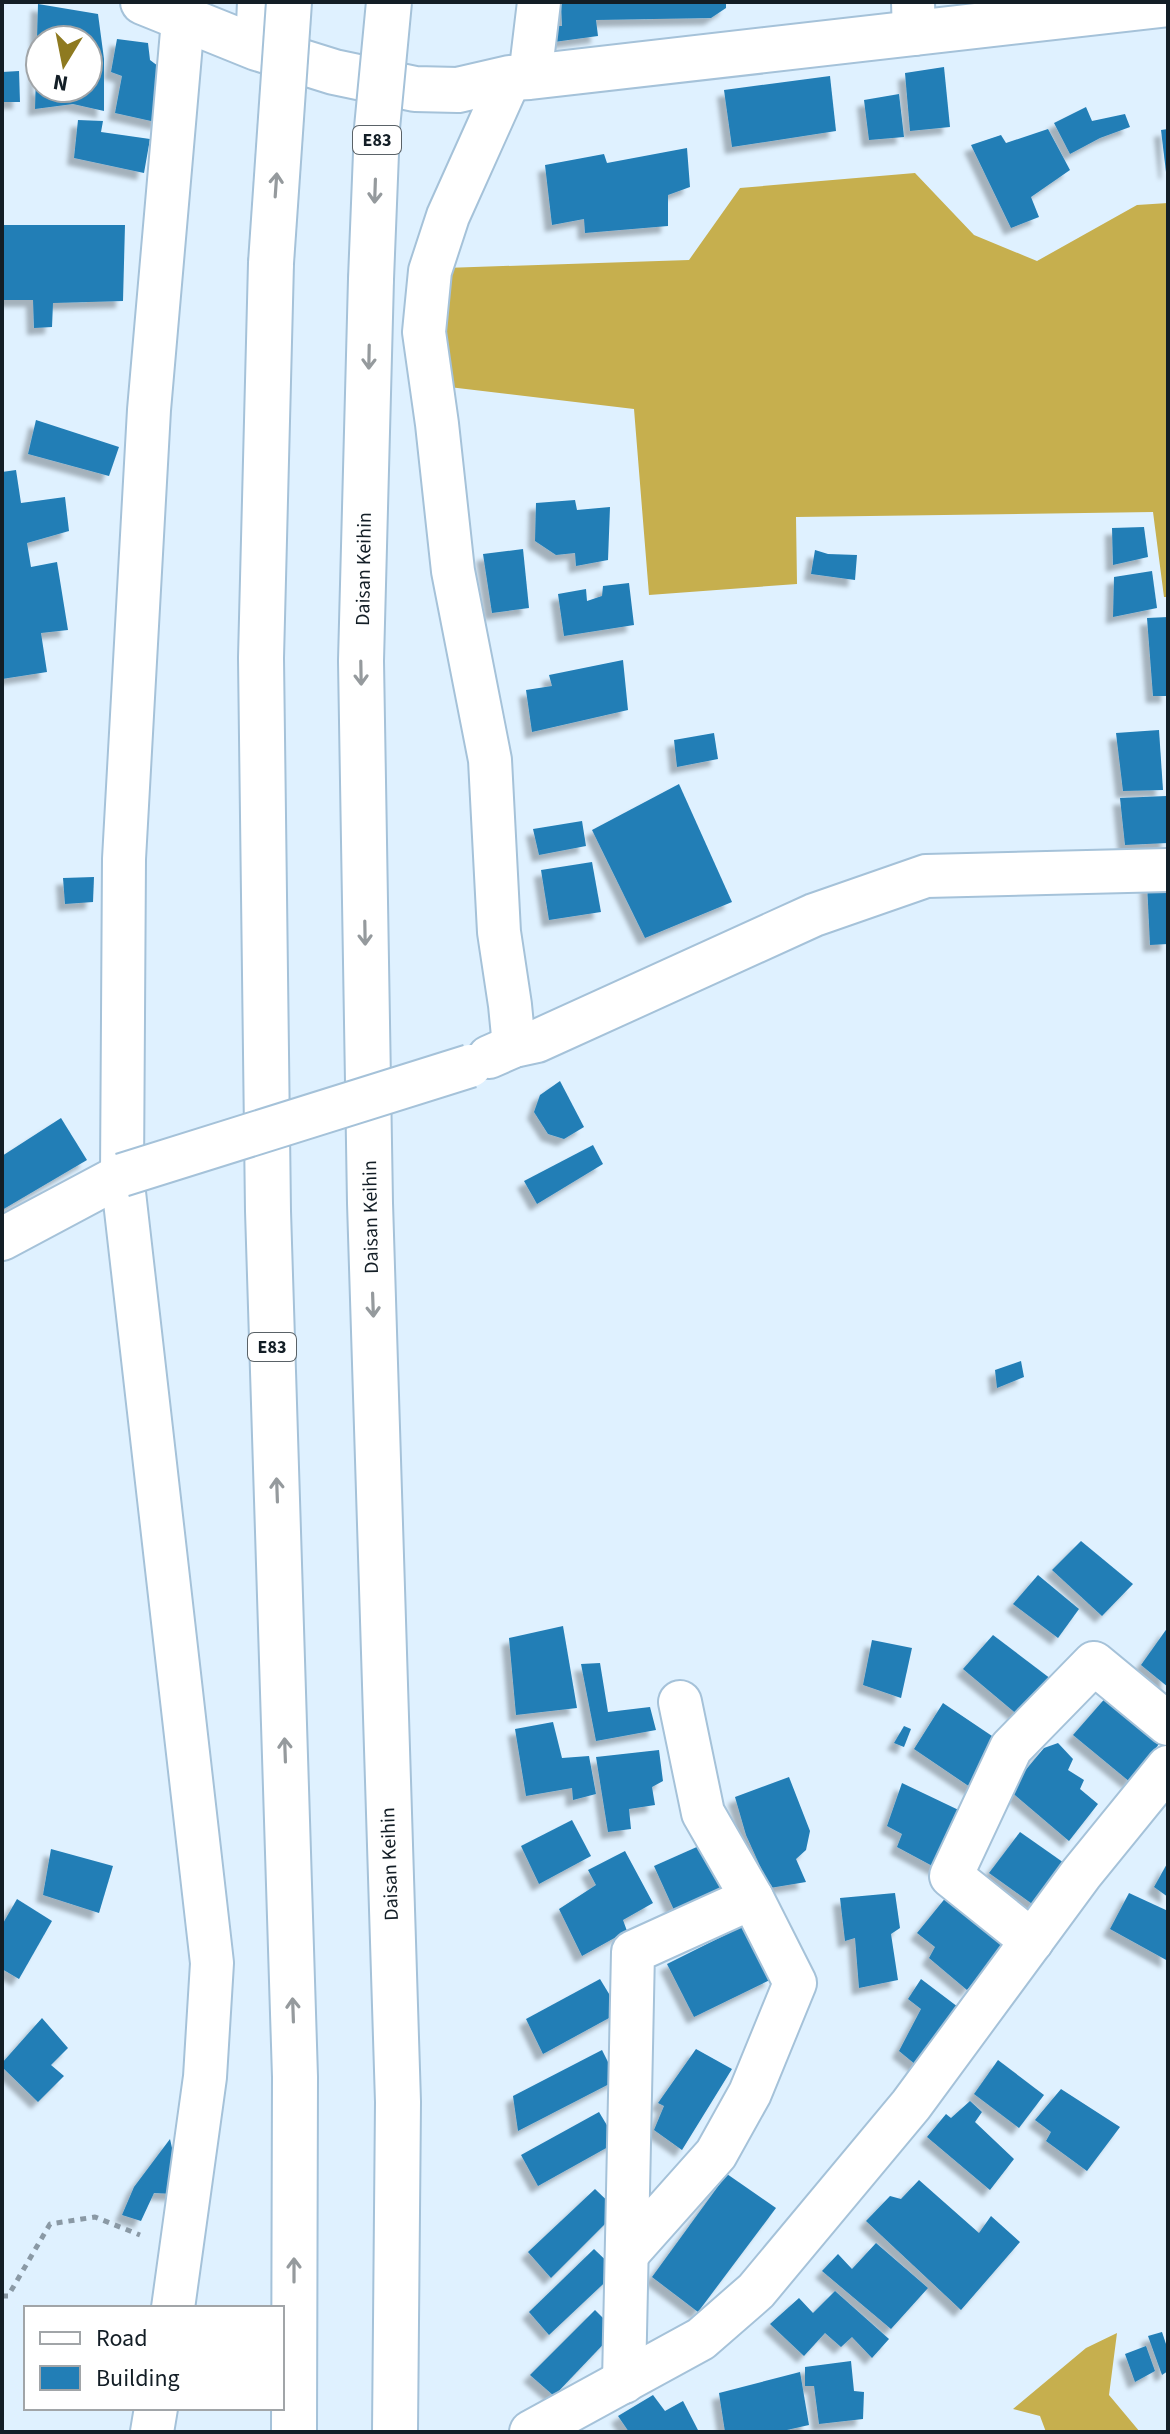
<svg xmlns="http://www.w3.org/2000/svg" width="1170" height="2434" font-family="'Source Sans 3',sans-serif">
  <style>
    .forest { fill: #c6af4e }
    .building { fill: #227eb6; fill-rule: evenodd; filter: url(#shadow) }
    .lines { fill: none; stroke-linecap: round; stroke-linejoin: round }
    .minor-casing { stroke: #a5c2d9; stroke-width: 46 }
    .tertiary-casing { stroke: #a5c2d9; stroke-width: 48 }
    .motorway-casing { stroke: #a5c2d9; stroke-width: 48 }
    .path { stroke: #8a99a5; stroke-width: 5; stroke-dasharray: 6 6; stroke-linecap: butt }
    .minor { stroke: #fff; stroke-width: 42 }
    .tertiary { stroke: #fff; stroke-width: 44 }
    .motorway { stroke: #fff; stroke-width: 44 }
    .minor-bridge-casing { stroke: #a5c2d9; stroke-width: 46; stroke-linecap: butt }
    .motorway-bridge-casing { stroke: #a5c2d9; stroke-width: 48; stroke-linecap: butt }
    .minor-bridge { stroke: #fff; stroke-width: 42 }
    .motorway-bridge { stroke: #fff; stroke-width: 44 }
    .oneway { stroke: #959a9d }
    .labels { text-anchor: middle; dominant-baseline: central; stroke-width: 6; stroke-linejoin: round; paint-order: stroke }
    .shield { fill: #fff; stroke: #5a6267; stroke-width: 2 }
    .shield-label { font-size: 18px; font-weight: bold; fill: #131e26 }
    .street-label { font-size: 20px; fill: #131e26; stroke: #fff }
  </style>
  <defs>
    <filter id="shadow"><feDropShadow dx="-7" dy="7" stdDeviation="2" flood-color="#0004"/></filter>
  </defs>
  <rect width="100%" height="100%" fill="#dff1ff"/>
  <g class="forest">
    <path d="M915,173L974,235L1037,261L1137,205L1168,203V597H1164L1153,512L796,517L797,584L649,595L634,409L449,387L439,325L445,268L689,260L740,188Z"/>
    <path d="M1117,2333L1109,2395L1140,2432H1046L1040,2416L1013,2409L1086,2348Z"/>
  </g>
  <g class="building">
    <path d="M561,2H726V8L711,18L596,20L598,36L554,42L552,26H562Z"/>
    <path d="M38,4L98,14L104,59V111L73,104L35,109ZM40,40H88V88H40Z"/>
    <path d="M117,39L148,43L150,60L162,69L160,123L115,113L122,76L111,72Z"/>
    <path d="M944,67L950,127L910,131L905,73Z"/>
    <path d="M19,71L20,102H2V72Z"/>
    <path d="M830,76L836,131L732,147L724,90Z"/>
    <path d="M899,94L904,137L869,140L864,100Z"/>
    <path d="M1086,107L1092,121L1125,114L1130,127L1100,138L1070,154L1054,123Z"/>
    <path d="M78,120L103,121L101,132L150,139L144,173L74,158Z"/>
    <path d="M1048,129L1070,170L1031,197L1039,217L1011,228L971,145L1001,135L1006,143Z"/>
    <path d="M1168,129V172H1166L1161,130Z"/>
    <path d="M687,148L690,187L668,195V226L585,233L584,219L552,225L545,165L604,154L607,163Z"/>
    <path d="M2,225H125L123,301L53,303L52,327L34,328L33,300H2Z"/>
    <path d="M36,420L119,447L109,476L28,454Z"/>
    <path d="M16,470L21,503L65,497L69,531L27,543L31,567L57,562L68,630L41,633L47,672L2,679V472Z"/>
    <path d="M575,500L577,510L610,507L608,560L576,566L575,553L556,555L535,541L536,503Z"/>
    <path d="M1144,527L1148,557L1113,565L1112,528Z"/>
    <path d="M523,549L529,608L492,613L483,554Z"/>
    <path d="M815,550L828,554L857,555L855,580L811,574Z"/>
    <path d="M1152,571L1157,608L1113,617L1114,577Z"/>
    <path d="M629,583L634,625L564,636L558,594L586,589L587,601L602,596L603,586Z"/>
    <path d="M1168,617V696H1153L1147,618Z"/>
    <path d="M623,660L628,710L532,732L526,690L552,686L549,675Z"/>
    <path d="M1159,730L1163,790L1123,791L1116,733Z"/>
    <path d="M714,733L718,759L677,767L674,740Z"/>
    <path d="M679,784L732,902L645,938L592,830Z"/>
    <path d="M1166,796L1168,843L1125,845L1120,798Z"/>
    <path d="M582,821L586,846L539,855L533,829Z"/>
    <path d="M592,862L601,912L549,920L541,870Z"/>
    <path d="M94,877L93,902L65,904L63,878Z"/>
    <path d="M1168,882V944L1150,945L1147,883Z"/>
    <path d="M560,1081L584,1127L564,1139L548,1134L534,1112L540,1095Z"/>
    <path d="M61,1118L87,1160L2,1210V1156Z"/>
    <path d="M593,1145L603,1164L537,1204L524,1181Z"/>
    <path d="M1021,1361L1024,1377L997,1388L995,1370Z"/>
    <path d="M1081,1541L1133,1584L1102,1616L1052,1570Z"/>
    <path d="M1038,1575L1079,1609L1058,1638L1013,1604Z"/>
    <path d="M563,1626L577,1708L516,1715L509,1638Z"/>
    <path d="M1168,1627V1687L1141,1665Z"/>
    <path d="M993,1635L1051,1679L1019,1716L963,1669Z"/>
    <path d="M872,1640L912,1648L901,1698L863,1685Z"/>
    <path d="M600,1663L608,1712L650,1707L656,1730L596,1741L581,1664Z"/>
    <path d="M1108,1695L1162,1740L1130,1782L1073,1735Z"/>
    <path d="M943,1703L995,1738L977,1768L986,1774L973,1789L914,1749Z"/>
    <path d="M553,1722L562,1758L589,1756L596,1794L573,1800L572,1788L526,1796L515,1729Z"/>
    <path d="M904,1726L911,1729L904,1747L894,1743Z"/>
    <path d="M1058,1743L1073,1759L1068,1770L1084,1780L1080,1789L1098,1804L1069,1841L1009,1790L1044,1748Z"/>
    <path d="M659,1750L663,1781L652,1787L655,1805L629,1809L631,1829L608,1832L596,1757Z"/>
    <path d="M789,1777L810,1831L806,1850L796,1859L806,1882L770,1888L746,1835L735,1797Z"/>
    <path d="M902,1783L967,1814L938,1869L897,1847L902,1834L887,1826Z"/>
    <path d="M572,1820L591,1856L539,1884L521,1846Z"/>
    <path d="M1020,1832L1067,1865L1035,1906L989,1873Z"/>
    <path d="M699,1846L722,1888L674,1910L654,1866Z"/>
    <path d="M51,1849L113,1866L99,1913L43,1895Z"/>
    <path d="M625,1851L653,1903L623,1920L627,1931L582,1956L559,1909L596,1885L588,1870Z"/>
    <path d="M1168,1862V1897L1154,1887Z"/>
    <path d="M895,1893L900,1928L891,1934L898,1980L859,1988L855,1938L845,1941L840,1898Z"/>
    <path d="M1129,1893L1168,1911V1961L1110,1929Z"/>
    <path d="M947,1896L1006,1944L967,1990L929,1958L935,1947L917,1933Z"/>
    <path d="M17,1899L52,1921L19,1979L2,1969V1925Z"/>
    <path d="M745,1925L772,1979L694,2017L667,1964Z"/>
    <path d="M600,1979L620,2012L543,2054L526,2019Z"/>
    <path d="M921,1979L962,2010L921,2069L899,2051L921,2009L908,1999Z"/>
    <path d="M42,2018L68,2048L51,2065L64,2076L38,2102L2,2067V2063Z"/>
    <path d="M696,2049L732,2069L682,2150L654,2130L664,2106L658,2103Z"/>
    <path d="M602,2050L617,2080L518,2131L513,2096Z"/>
    <path d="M998,2060L1044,2095L1019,2128L974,2094Z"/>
    <path d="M1061,2089L1120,2127L1087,2171L1046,2141L1051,2132L1035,2120Z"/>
    <path d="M970,2101L982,2112L975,2122L1014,2159L990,2190L927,2137L946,2114L951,2118Z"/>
    <path d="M599,2112L617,2142L538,2186L521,2155Z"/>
    <path d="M170,2139L178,2175L175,2194L154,2193L141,2221L122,2215L134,2187Z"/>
    <path d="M727,2174L776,2208L698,2312L652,2277Z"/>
    <path d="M919,2180L979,2233L991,2216L1020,2242L961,2310L866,2221L890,2196L901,2199Z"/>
    <path d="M595,2189L618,2211L551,2278L528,2252Z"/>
    <path d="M876,2243L928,2288L891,2329L822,2271L838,2254L852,2269Z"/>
    <path d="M594,2249L617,2271L549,2335L529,2312Z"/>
    <path d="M835,2291L889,2339L872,2358L852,2337L841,2347L825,2333L804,2356L770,2324L799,2298L813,2313Z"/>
    <path d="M595,2310L616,2331L554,2396L530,2375Z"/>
    <path d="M1162,2332L1168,2350V2371L1162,2375L1148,2336Z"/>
    <path d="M1146,2346L1155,2371L1135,2382L1125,2354Z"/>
    <path d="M851,2361L854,2391L864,2392L863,2419L819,2424L814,2386H805V2367Z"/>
    <path d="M800,2372L809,2425L778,2432H725L719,2393Z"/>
    <path d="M653,2395L665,2411L683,2401L699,2432H629L618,2416Z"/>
  </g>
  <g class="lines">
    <defs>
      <g id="minor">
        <path d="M913,2L914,34"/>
        <path d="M257,48L259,2"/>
        <path d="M530,77L539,2"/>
        <path d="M510,78L448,216L430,271L424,332L437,424L453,571L490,760L499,932L510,1005L514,1046"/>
        <path d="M489,1057L514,1046L537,1041L814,915L926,876L1168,870"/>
        <path d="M2,1239L122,1175"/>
        <path d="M1032,1941L951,1876L1011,1748L1094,1663L1168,1724"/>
        <path d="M627,2254L716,2154L750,2093L795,1983L752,1898L703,1813L680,1702"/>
        <path d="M173,2308L205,2077L212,1963L122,1175L124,859L149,410L183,20"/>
        <path d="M624,2382L633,1952L752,1898"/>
        <path d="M152,2432L156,2408"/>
        <path d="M531,2432L701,2339L756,2291L911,2105L1081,1874L1168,1767"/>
      </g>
      <path id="tertiary" d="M143,2L257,48L334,72L415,89L458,90L510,78L530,77L1168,4"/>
      <g id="motorway">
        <path d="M271,263L261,658L268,1211L295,2077L294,2432"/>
        <path d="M371,279L361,661L370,1203L398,2102L395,2432"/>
      </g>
    </defs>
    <use href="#minor" class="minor-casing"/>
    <use href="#tertiary" class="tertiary-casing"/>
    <use href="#motorway" class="motorway-casing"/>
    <path class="path" d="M2,2296H8L50,2224L95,2217L140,2235"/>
    <use href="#minor" class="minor"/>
    <use href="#tertiary" class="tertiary"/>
    <use href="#motorway" class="motorway"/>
    <defs>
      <path id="minor-bridge" d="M122,1175L470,1066"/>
      <g id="motorway-bridge">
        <path d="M271,263L289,2"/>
        <path d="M371,279L377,128L389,2"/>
      </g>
    </defs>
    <use href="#minor-bridge" class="minor-bridge-casing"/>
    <use href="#motorway-bridge" class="motorway-bridge-casing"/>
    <use href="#minor-bridge" class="minor-bridge"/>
    <use href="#motorway-bridge" class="motorway-bridge"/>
  </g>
  <defs><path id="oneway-shaft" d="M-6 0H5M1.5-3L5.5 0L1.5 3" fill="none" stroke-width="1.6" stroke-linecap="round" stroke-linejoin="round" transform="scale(2)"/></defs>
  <g class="oneway">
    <use href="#oneway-shaft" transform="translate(276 185) rotate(-86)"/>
    <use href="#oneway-shaft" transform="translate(375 191) rotate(92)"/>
    <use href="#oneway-shaft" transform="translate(369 357) rotate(91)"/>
    <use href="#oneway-shaft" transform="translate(361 673) rotate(89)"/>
    <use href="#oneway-shaft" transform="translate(365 933) rotate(89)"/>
    <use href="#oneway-shaft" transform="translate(373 1305) rotate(88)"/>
    <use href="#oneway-shaft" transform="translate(277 1490) rotate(-92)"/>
    <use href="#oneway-shaft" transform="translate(285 1750) rotate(-92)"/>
    <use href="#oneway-shaft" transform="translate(293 2010) rotate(-92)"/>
    <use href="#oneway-shaft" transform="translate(294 2270) rotate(-90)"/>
  </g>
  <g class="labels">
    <g class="shield">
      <rect x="353" y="126" width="48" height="28" rx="6"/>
      <rect x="248" y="1333" width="48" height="28" rx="6"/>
    </g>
    <g class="shield-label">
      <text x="377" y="140">E83</text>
      <text x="272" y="1347">E83</text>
    </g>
    <g class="street-label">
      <text transform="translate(364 569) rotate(-89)">Daisan Keihin</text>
      <text transform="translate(371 1217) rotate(-91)">Daisan Keihin</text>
      <text transform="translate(390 1864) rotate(-92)">Daisan Keihin</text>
    </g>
  </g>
  <rect width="1170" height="2434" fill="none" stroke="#131e26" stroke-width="8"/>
  <rect x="24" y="2306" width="260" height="104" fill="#ffffff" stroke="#a1a5a8" stroke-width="2"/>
  <rect x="40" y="2332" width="40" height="12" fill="#ffffff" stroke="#a1a5a8" stroke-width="2"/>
  <text x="96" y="2346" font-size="24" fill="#131e26">Road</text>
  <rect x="40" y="2366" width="40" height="24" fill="#227eb6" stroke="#a1a5a8" stroke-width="2"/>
  <text x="96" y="2386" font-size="24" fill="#131e26">Building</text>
  <g transform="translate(64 64) rotate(190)"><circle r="38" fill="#ffffff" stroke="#a1a5a8" stroke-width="2"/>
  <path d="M0-6L14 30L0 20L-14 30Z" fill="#8e7a20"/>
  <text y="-12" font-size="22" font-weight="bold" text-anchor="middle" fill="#131e26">N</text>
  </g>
</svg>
